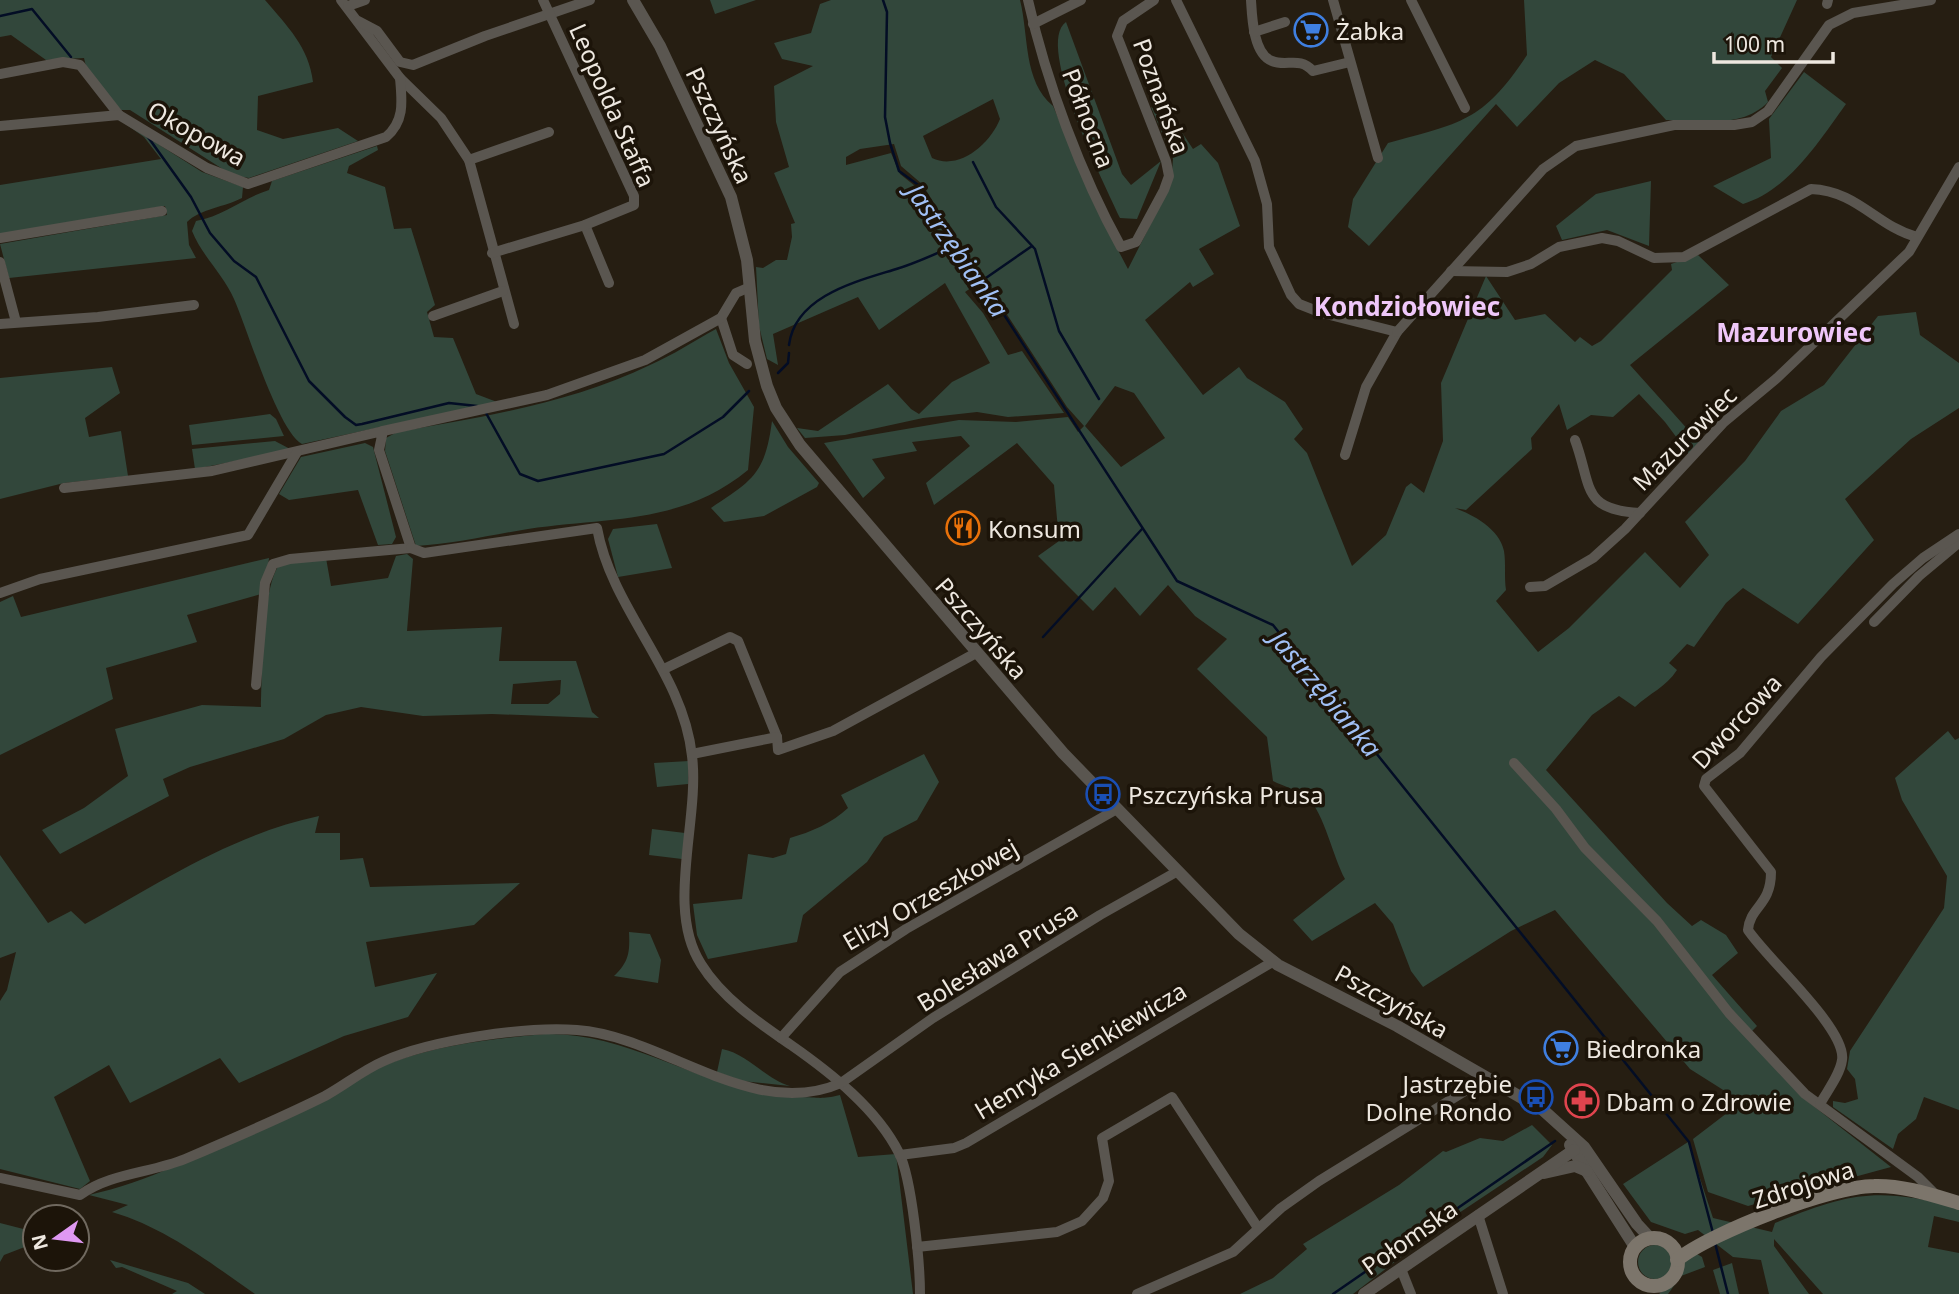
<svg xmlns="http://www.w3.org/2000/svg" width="1959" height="1294" font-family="'Noto Sans',sans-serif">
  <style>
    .green { fill: #32473b; fill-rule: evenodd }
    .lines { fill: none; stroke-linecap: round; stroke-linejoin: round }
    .stream { stroke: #030d25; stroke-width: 2.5 }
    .minor { stroke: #5a5650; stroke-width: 10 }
    .tertiary { stroke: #5a5650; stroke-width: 12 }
    .secondary { stroke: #7c756b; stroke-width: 14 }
    .labels { text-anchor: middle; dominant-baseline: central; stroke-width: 7; stroke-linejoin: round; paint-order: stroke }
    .poi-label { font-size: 24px; fill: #eee8e0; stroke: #1c1409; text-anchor: start }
    .street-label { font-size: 24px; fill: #eee8e0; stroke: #1c1409 }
    .water-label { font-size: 26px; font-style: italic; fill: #a1c0f5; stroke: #1c1409 }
    .neighbourhood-label { font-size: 26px; font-weight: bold; fill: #efc7f9; stroke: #1c1409 }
  </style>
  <rect width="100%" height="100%" fill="#261e12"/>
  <g class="green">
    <path d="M0,0H265C287,26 309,47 313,82L258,96L257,130L283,139L338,128L358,141L249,178L232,175L130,110H121L88,75L84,58L46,60L11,35L0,37Z"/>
    <path d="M710,0H756L715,14Z"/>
    <path d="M831,0H1020C1029,36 1023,81 1053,106L1101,218L1128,269L1171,184L1173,159L1151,107L1177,125L1193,149L1201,144L1218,163L1240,226L1199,249L1214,274L1193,287L1190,282L1145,320L1203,395L1239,367L1247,378L1285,402L1303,429L1294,439L1307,453L1352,566L1386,535L1406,487L1411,483L1424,493L1443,441L1441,383L1486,276L1515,320L1545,314L1575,342L1580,337L1592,346L1601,341L1672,270L1671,264L1698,255L1729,285L1630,365L1699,442L1689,454L1665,422L1639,394L1613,417L1591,415L1567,430L1559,404L1531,438L1532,449L1466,510L1455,508C1473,515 1499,528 1504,551C1506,563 1504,578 1506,590L1496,601L1538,652L1569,628L1645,552L1680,588L1709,555L1685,522L1745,461L1781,411L1824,385L1878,316L1916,312L1920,335L1959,363V408L1911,439L1845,499L1874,540L1798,624L1743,588L1726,603L1694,647L1687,644L1669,663L1677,670C1666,687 1650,693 1635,707L1619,696L1592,715L1546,770L1667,903L1692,926L1701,920L1726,935L1738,953L1712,975L1757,1026L1747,1036L1802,1097L1891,1167L1748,1206L1708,1192L1693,1139L1727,1113L1747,1105L1690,1069L1555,910L1511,931L1423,987L1411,971L1393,924L1375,903L1312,941L1293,920L1345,879C1333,857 1324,813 1308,798C1300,791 1283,786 1273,781L1267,737L1197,669L1227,639L1195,616L1168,585L1140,616L1115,587L1093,611L1038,556L1059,541L1054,485L1017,443L934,505L926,483L970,446L961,436L912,442L917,451L872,459L885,478L863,498L824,443L959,420L1016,422L1068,417L1078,432L1084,426L1067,407L984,279L965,292L983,313L1008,355L1022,351L1064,413L1008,417L977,412L923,418L845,435L805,438L797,428L818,431L888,384L911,409L919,414L952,382L990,363L945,283L879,330L858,297L773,334L778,365L767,359L759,326L756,267L763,268L776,260H787L792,237L791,224L795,223L774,173L789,167L776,122L774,86L813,66L782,59L774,43L811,33L820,4ZM993,99L1000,119C990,144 959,171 932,158L923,136ZM894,144L901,166L922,184L974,267L969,264L920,190L900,174L891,153L846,165V157L860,149ZM1115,386L1134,393L1165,438L1121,467L1085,426Z"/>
    <path d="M1524,0H1797L1771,57L1782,68L1765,91L1768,102C1742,129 1701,120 1666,120L1624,74L1595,60L1559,83L1517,127L1496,104L1369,246L1348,227L1353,199L1388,143C1461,123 1483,122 1527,55Z"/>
    <path d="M1066,22L1122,174L1131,185L1161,161L1137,219L1120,218C1106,187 1034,44 1066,22Z"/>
    <path d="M1804,72L1846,104C1820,140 1788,191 1743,204L1713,186L1771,158L1769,119Z"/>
    <path d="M117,118L202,172L243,187L242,198C225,207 200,209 187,222L189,245L196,258L9,278L0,244L167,215L165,206L0,234V185L161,159L144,137Z"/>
    <path d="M377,146L378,150L349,166L347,173L385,187L394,229L411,228L435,305L427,312L434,337L453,338L476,394L497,402L302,444C278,431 247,328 234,299C223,274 202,256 192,231L196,221C224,216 243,198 269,190L272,181Z"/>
    <path d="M1651,181L1649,246L1607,230L1562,240L1556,226L1596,194Z"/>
    <path d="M716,329L729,363L754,407L748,470C681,525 608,517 528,529C490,535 454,544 416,546L385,451L386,438L397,432C482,417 572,403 650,365C673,355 694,341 716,329Z"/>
    <path d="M112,367L120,393L85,418L89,437L121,431L128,476L64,483L0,499V378Z"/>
    <path d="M270,414L276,419L284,436L192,445L189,425Z"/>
    <path d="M772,421L788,447L819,483L817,487L764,516L724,522L711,508C753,480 765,474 772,421Z"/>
    <path d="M275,441L292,450L195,469L192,449Z"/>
    <path d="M365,443L373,447L396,537L392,544L378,545L358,490L289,500L279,494L301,457Z"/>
    <path d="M657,524L672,568L618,577L608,539L613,529Z"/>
    <path d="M407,554L413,559L407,631L502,627L499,661H576L592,712L599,718L492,714L423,716L361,707L326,715L284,739L190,767L163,779L169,796L60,854L42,830L84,808L128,776L115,729L202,705L261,707C262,677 262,584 280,564L326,558L331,586L388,578L396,556ZM561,680L560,694L548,704H511L513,684Z"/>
    <path d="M269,558L265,593L187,615L197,642L106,668L113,699L0,755V602L13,596L21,617Z"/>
    <path d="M1948,731L1955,740L1959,738V1110L1924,1097L1916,1119L1898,1134L1893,1149L1833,1107V1101L1845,1103L1858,1099L1855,1079L1847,1069L1850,1051L1944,908L1947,876L1902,800L1895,778Z"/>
    <path d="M924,754L939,782L917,820L884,837L867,862L803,915L797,942L708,959L697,935L693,904L742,899L748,854L773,858L786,854L790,838C811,832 832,823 848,808L841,795Z"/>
    <path d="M689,761L688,784L657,787L654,763Z"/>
    <path d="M319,816L315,833H340V860L363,858L370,887L520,883L474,925L366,942L375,987L437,973L408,1017L344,1036L239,1083L220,1058L130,1103L109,1065L54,1097L90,1181L80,1189L0,1169V1001L7,990L16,952L0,958V855L48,923L71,911L85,924C161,882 233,834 319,816Z"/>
    <path d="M652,829L685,833L682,859L649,855Z"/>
    <path d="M629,932L650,934L661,960L658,983L614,976C629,962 630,952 629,932Z"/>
    <path d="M545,1034C635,1032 709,1095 799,1097C819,1097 819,1100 840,1095L858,1157L896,1154L913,1294H255C209,1262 166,1228 112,1212L128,1205L89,1195C197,1171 290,1099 393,1062C442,1044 493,1039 545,1034Z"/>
    <path d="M722,1049C748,1054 764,1078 790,1086L742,1081L717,1072Z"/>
    <path d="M1532,1125L1552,1145L1543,1157L1453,1217L1353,1294H1240L1273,1278L1307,1249L1303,1244L1399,1185L1443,1151L1446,1152L1480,1138L1503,1141Z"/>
    <path d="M1688,1142L1713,1218L1772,1232L1775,1223C1853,1191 1877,1188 1959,1207V1222L1934,1216L1928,1247L1959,1253V1294H1823L1774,1239V1246L1809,1294H1769L1761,1260L1733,1257L1698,1230L1685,1234L1651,1222L1623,1184Z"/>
    <path d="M0,1223L35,1232V1243L4,1255L0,1262Z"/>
    <circle cx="1655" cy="1262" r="17"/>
    <path d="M1697,1254L1702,1257L1705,1267L1681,1276L1668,1294H1659L1678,1277L1685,1261Z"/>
    <path d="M110,1260L188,1283L205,1294H172L177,1291L122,1267L116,1268Z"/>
    <path d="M1732,1263L1739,1294H1720L1713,1270Z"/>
  </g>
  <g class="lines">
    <g class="stream">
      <path d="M883,0L887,12L885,117L890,143L899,171L921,187L1177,581L1273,625L1689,1142L1713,1233"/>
      <path d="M0,16L32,9L71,57"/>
      <path d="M148,137L191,197L210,233L234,261L256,277L309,381L345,417L356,425L362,424L449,403L477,406"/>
      <path d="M973,162L996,207L1035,249L1059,331L1099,399"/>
      <path d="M983,280L1032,246"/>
      <path d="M789,345C795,297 854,282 893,270C915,264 937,253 958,244"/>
      <path d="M778,373L788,363L789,353"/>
      <path d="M486,413L520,474L538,481L664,454L723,417L749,391"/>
      <path d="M1043,637L1142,529"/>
      <path d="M1715,1243L1728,1294"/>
      <path d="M1333,1294L1555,1141"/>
    </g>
    <g class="minor">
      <path d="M341,0L400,78L441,118L469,160L514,324"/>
      <path d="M1028,0C1046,81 1081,175 1121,247L1136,242L1164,190L1169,176L1166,161L1117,36L1123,21L1154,0"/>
      <path d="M1176,0L1255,161L1267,204L1269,247L1291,295L1299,304L1322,313L1397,332L1366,387L1345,455"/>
      <path d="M1251,0C1252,16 1253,54 1272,61C1287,67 1299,56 1313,71L1350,62"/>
      <path d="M1333,0L1378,158"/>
      <path d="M1411,0L1465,108"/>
      <path d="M1827,4L1828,0"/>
      <path d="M348,6L365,0"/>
      <path d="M358,21L377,31L400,62L413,65L485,36L590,0"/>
      <path d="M1033,24L1081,0"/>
      <path d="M1254,32L1285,22"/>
      <path d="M0,74L63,62L80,65L119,115"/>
      <path d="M0,126L119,115L207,168L248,184L386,137C405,121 402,101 400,78"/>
      <path d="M469,160L549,132"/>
      <path d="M585,225L609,283"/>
      <path d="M0,238L162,211"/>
      <path d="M492,253L585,225L634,205V196L543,0"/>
      <path d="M0,262L16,322"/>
      <path d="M1451,271L1507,272L1531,264L1559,247L1602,238L1618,241L1654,258L1684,257L1811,189C1858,191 1876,226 1917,237"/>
      <path d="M433,316L503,291"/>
      <path d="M721,318L733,355L747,364"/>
      <path d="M0,324L98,317L194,305"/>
      <path d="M1397,332L1543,169L1576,146L1674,125H1734L1752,122L1768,111L1829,25L1853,13L1931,0"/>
      <path d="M383,431L547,395L645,360L721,318L736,293L750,287"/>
      <path d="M1575,440C1592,486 1581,510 1640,513"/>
      <path d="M64,488L212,471L383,431L379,450L411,548L290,559L273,564L265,583L256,685"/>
      <path d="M411,548L424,553L597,528C612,611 683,671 692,756C700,820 665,908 701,964C722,998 759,1023 791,1045C831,1073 877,1109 899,1153C912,1179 920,1264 920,1294"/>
      <path d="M1530,587L1545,586L1593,558L1625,529L1723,423L1777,378L1909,252L1959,167"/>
      <path d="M0,593L40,579L248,535L297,452"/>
      <path d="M1874,622L1919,576L1955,546L1959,537"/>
      <path d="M664,669L730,637L738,641L777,737L778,750L833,731L976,653"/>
      <path d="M692,754L777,737"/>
      <path d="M1514,763L1556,809L1585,848L1657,921L1729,1013L1805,1094L1918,1177L1937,1196"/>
      <path d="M781,1038L840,972L906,929L1117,809"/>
      <path d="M1820,1104C1827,1091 1840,1075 1842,1060C1847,1029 1767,959 1748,930C1750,906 1771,906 1771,872L1704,786L1706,779L1740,753L1821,657L1893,584L1923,558L1959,534"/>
      <path d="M900,1155L954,1148L966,1143L1274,961"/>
      <path d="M0,1178L80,1195C110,1173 151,1173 185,1159C232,1139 279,1119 325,1096C345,1085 363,1070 384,1061C431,1040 526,1026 577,1030C663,1036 753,1122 841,1083L933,1018L1100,915L1178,871"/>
      <path d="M1478,1215L1503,1294"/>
      <path d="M917,1247L1057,1232L1082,1221L1103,1198L1109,1181L1102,1138L1172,1097L1258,1228"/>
      <path d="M1401,1269L1411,1294"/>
      <path d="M1137,1294L1233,1252L1281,1208L1319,1181L1486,1078"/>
    </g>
    <g class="tertiary">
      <path d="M633,0L660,46L731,197L747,260L755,341L767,386L776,408L800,445L1063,753L1239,934L1278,965L1397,1026L1543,1110L1584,1147L1637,1224L1650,1238"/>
      <path d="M1570,1145L1635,1247"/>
      <path d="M1544,1173L1575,1166L1587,1171"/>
      <path d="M1364,1294L1574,1150"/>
    </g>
    <g class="secondary">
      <circle cx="1654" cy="1262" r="24"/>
      <path d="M1677,1260C1710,1233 1831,1186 1874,1186C1902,1185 1932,1195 1959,1203"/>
    </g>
  </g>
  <defs>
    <symbol id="supermarket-ring" viewBox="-11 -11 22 22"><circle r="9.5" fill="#1c1409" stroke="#3f7fe0" stroke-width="1.5"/><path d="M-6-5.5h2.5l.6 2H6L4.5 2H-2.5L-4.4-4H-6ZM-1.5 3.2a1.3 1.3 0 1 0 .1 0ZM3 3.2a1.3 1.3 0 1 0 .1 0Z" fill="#3f7fe0"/></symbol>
    <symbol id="restaurant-ring" viewBox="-11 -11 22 22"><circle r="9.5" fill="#1c1409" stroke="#e8710a" stroke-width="1.5"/><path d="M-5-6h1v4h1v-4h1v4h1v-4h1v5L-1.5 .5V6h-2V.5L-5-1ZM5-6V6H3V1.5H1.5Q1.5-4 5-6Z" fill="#e8710a"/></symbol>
    <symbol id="bus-ring" viewBox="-11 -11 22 22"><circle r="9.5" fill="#1c1409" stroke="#1a4fb4" stroke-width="1.5"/><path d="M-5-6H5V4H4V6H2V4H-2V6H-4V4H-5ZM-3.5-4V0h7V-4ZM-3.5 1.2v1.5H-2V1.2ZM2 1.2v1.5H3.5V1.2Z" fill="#1a4fb4"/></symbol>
    <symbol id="pharmacy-ring" viewBox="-11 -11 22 22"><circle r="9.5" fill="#1c1409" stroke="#e0444e" stroke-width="1.5"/><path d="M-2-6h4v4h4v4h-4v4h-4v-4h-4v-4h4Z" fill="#e0444e"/></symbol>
  </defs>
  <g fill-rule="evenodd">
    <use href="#supermarket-ring" x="1292" y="11" width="38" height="38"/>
    <use href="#restaurant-ring" x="944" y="509" width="38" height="38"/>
    <use href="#bus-ring" x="1084" y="775" width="38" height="38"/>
    <use href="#supermarket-ring" x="1542" y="1029" width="38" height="38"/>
    <use href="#bus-ring" x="1517" y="1078" width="38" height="38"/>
    <use href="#pharmacy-ring" x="1563" y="1082" width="38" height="38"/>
  </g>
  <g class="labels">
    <g class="poi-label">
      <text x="1336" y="30">Żabka</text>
      <text x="988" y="528">Konsum</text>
      <text x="1128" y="794">Pszczyńska Prusa</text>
      <text x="1586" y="1048">Biedronka</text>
      <text x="1512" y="1083" text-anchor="end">Jastrzębie<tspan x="1512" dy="28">Dolne Rondo</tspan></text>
      <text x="1606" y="1101">Dbam o Zdrowie</text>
    </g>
    <g class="street-label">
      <text transform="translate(1162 96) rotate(70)">Poznańska</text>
      <text transform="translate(613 105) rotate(66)">Leopolda Staffa</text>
      <text transform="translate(1089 118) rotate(69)">Północna</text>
      <text transform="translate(720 125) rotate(65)">Pszczyńska</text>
      <text transform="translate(197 133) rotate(29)">Okopowa</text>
      <text transform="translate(1684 438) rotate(-45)">Mazurowiec</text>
      <text transform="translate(982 628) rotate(49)">Pszczyńska</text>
      <text transform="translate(1736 721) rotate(-47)">Dworcowa</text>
      <text transform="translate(930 894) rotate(-30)">Elizy Orzeszkowej</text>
      <text transform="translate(997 956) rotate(-32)">Bolesława Prusa</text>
      <text transform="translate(1392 1001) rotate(29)">Pszczyńska</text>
      <text transform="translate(1080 1050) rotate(-31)">Henryka Sienkiewicza</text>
      <text transform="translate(1803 1184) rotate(-18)">Zdrojowa</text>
      <text transform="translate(1409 1237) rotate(-35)">Połomska</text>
    </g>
    <g class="water-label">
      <text transform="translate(958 250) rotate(55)">Jastrzębianka</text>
      <text transform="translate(1326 693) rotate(50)">Jastrzębianka</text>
    </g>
    <g class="neighbourhood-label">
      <text x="1407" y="306">Kondziołowiec</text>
      <text x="1794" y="332">Mazurowiec</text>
    </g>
  </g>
  <g transform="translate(56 1238) rotate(256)"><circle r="33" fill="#1c1409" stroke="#70695f" stroke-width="2"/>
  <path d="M0-5L12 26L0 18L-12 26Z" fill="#df98f2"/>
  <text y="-10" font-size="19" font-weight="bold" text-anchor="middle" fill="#eee8e0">N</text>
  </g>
  <path d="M1714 52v10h119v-10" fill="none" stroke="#eee8e0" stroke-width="3.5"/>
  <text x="1724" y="52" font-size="21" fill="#eee8e0" stroke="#1c1409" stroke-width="5" paint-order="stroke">100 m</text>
</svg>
